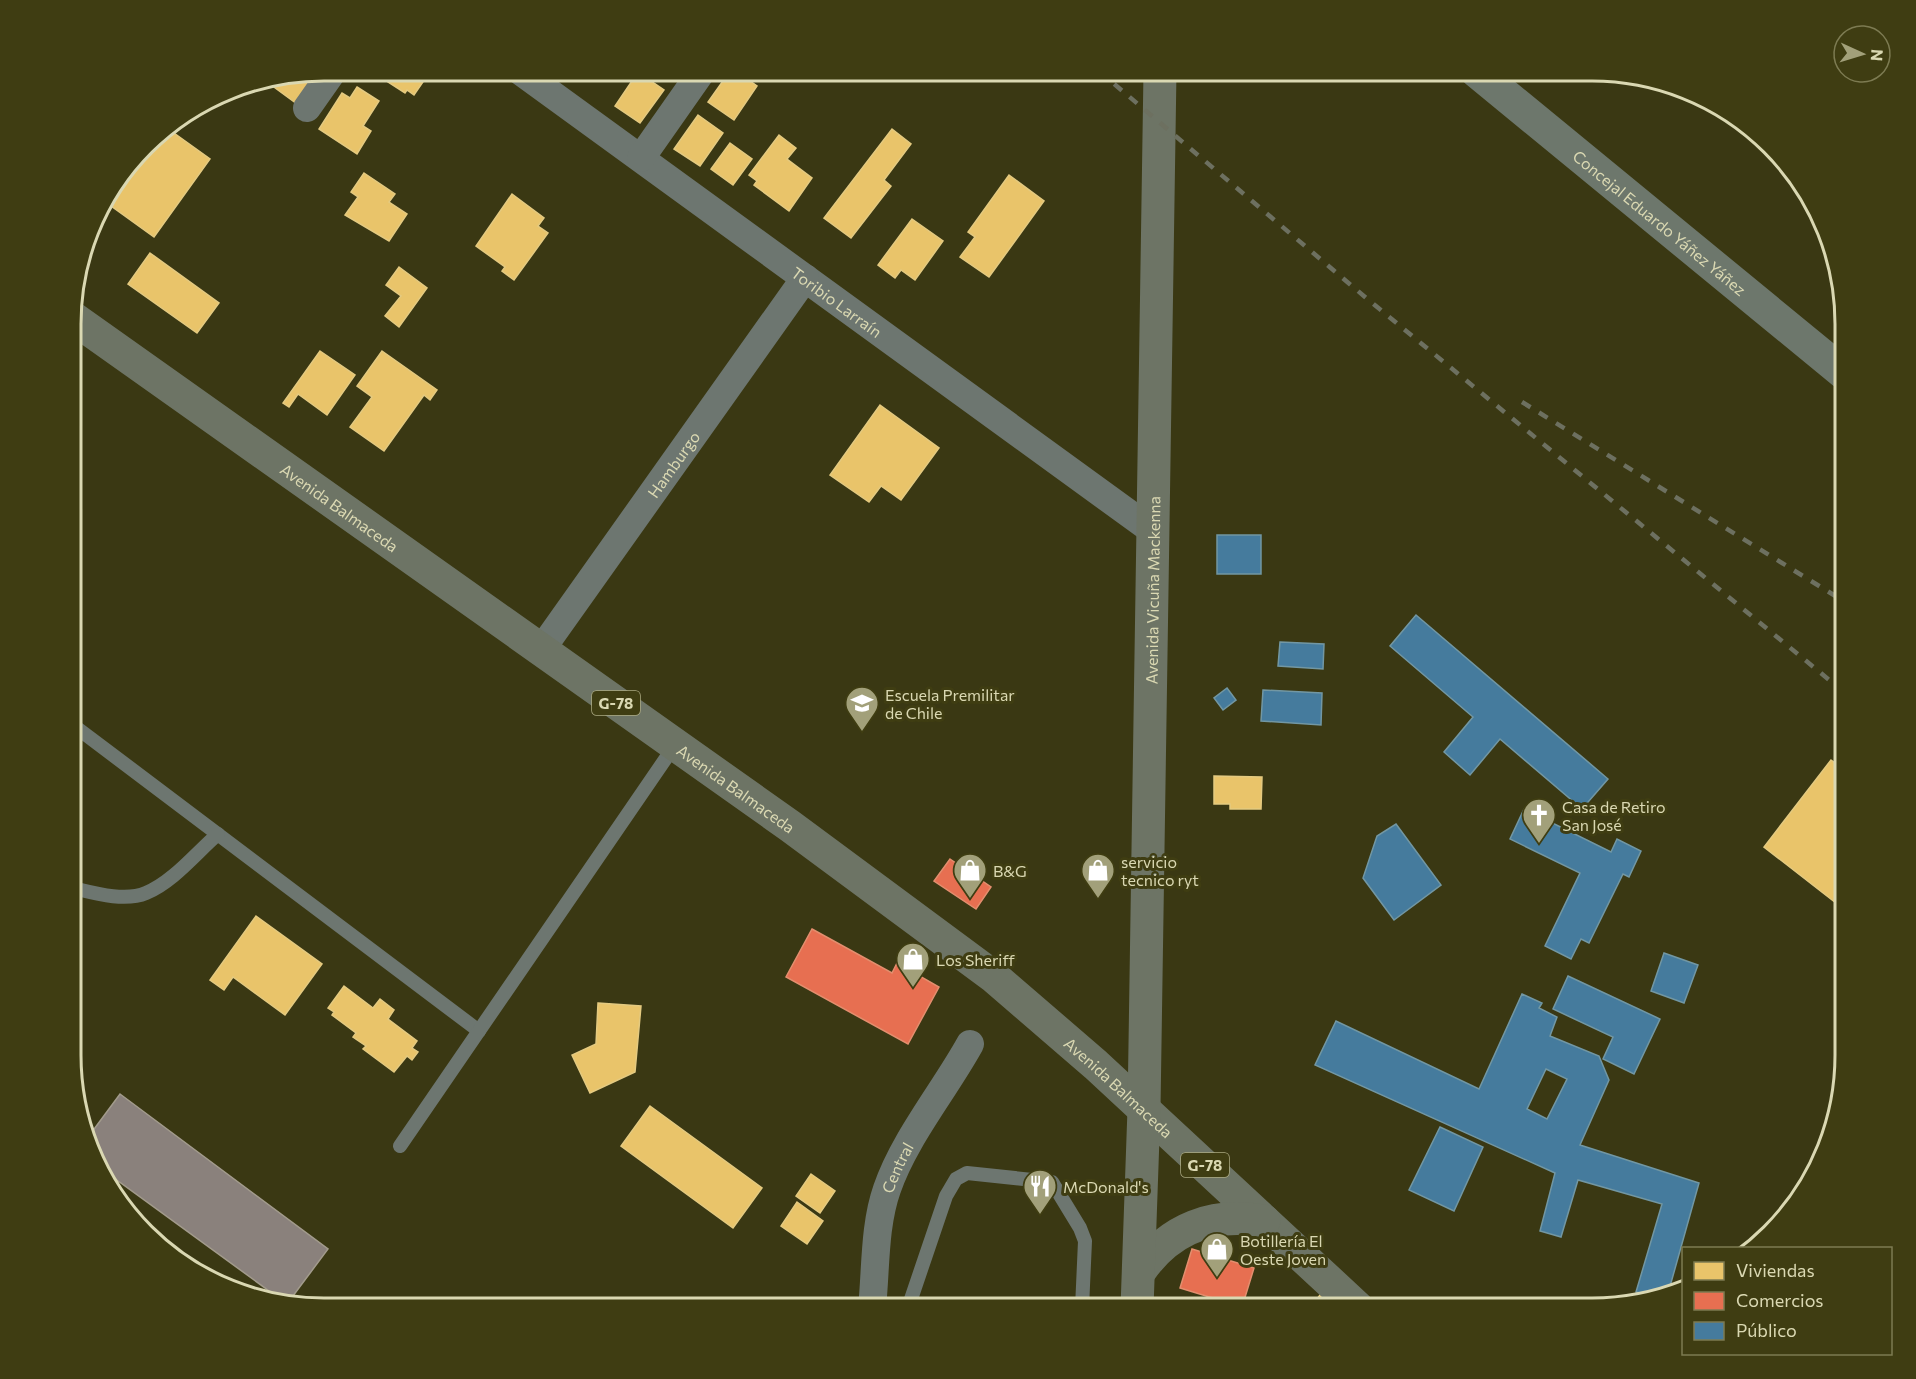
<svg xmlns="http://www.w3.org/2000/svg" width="1916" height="1379" font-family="Commissioner,sans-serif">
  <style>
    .homes { fill: #e9c46a; stroke: #e4ca80; stroke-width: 1.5 }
    .shops { fill: #e76f51; stroke: #e38e6e; stroke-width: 1.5 }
    .public { fill: #457b9d; stroke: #7297a3; stroke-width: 1.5; fill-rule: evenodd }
    .industry { fill: #8a817c; stroke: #a29b8c; stroke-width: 1.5 }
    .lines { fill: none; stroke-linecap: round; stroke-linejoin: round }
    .lane { stroke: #6d7670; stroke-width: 14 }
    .street { stroke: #6d7670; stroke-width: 28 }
    .secondary { stroke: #6d776c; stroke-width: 33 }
    .primary { stroke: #6d7465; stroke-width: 33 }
    .rail { stroke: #6d7060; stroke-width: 4.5; stroke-dasharray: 10 10; stroke-linecap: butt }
    .labels { text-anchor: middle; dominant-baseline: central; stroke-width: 6; stroke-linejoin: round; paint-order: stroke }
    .shield { fill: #3f3d12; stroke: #acaa82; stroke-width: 1.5 }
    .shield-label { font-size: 15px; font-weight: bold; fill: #dad8b2 }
    .street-label { font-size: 16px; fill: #dad8b2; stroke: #3f3d12 }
    .poi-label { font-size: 16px; fill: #dad8b2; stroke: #3f3d12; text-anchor: start }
    .rim { fill: none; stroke: #dad8b2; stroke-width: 3 }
  </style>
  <rect width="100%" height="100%" fill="#3a3813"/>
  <g class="homes">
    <path d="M371,71H420L418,74L425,79L414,95L407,90L405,93Z"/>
    <path d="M730,71H736L757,86L734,120L708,102Z"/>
    <path d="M314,72L317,74L297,104L274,87L279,79Z"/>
    <path d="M638,72L664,90L640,123L615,106Z"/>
    <path d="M357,87L379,101L363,126L371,131L357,154L319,129L342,93L350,98Z"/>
    <path d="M698,115L723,133L700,166L674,149Z"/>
    <path d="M167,128L210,159L154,237L107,203L157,134Z"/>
    <path d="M892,129L911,144L884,180L891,186L851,238L824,218Z"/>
    <path d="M779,135L796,148L787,159L812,178L789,211L754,185L757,181L749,175Z"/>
    <path d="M730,143L752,159L733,185L711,169Z"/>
    <path d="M364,173L395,194L389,202L407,214L389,241L345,215L358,197L351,192Z"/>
    <path d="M1009,175L1044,201L989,277L960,257L975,237L968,232Z"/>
    <path d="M512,194L544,218L538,226L548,233L514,280L502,271L505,267L476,246Z"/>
    <path d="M912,219L943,241L915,280L901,270L895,278L878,265Z"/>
    <path d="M150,253L219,303L197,333L128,284Z"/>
    <path d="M399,267L427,288L399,327L385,316L401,296L386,285Z"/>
    <path d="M320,351L355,375L327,415L298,394L289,407L283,403Z"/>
    <path d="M382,351L437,390L430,400L424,395L384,451L350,427L372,397L357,386Z"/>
    <path d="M880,405L939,448L901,500L881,486L869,502L830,475Z"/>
    <path d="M1831,760L1845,770V910L1764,847Z"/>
    <path d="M1214,776L1262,777L1261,809H1230V804H1214Z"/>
    <path d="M256,916L322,964L285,1015L233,977L224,990L210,980Z"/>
    <path d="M344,986L373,1008L380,999L394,1010L388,1019L417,1041L412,1048L418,1052L412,1060L407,1056L394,1072L363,1049L366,1046L353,1037L356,1033L332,1015L334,1012L328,1008Z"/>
    <path d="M598,1003L641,1006L635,1072L590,1093L572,1055L596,1044Z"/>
    <path d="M650,1106L762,1188L733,1228L621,1146Z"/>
    <path d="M811,1174L835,1191L820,1213L796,1196Z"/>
    <path d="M797,1202L823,1221L807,1244L781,1226Z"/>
    <path d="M1320,1295L1338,1308H1310Z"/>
  </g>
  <g class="shops">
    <path d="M950,859L991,887L976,909L934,881Z"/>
    <path d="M812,929L892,973L897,963L939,987L908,1044L786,977Z"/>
    <path d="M1192,1249L1254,1268L1242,1307L1180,1288Z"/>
  </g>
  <g class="public">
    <rect x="1217" y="535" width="44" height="39"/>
    <path d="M1416,615L1608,779L1582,809L1500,739L1470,775L1444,752L1473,717L1390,646Z"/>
    <path d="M1280,642L1324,644L1323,669L1278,666Z"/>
    <path d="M1227,688L1236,700L1223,710L1214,698Z"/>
    <path d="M1263,690L1322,693L1321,725L1261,721Z"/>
    <path d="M1524,809L1611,852L1617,839L1641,851L1629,877L1623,874L1589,943L1581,939L1571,959L1545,946L1580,873L1510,839Z"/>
    <path d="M1396,824L1441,885L1394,920L1363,878L1377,836Z"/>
    <path d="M1664,953L1698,965L1684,1003L1651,991Z"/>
    <path d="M1568,976L1660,1019L1634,1074L1603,1059L1613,1037L1553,1009Z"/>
    <path d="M1522,994L1542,1003L1539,1008L1557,1017L1550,1036L1599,1056L1609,1080L1580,1145L1699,1183L1669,1290L1650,1295L1636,1292L1662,1204L1578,1180L1561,1237L1540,1231L1555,1173L1315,1065L1336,1021L1479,1089ZM1546,1069L1567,1079L1547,1119L1527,1109Z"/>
    <path d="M1440,1127L1483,1147L1454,1211L1409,1190Z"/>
  </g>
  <path class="industry" d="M120,1094L328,1249L287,1304L99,1167L89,1136Z"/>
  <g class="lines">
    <g class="lane">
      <path d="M73,725L479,1031"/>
      <path d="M73,888C94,893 125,902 146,893C173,882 196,853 218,834"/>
      <path d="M400,1146L675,745"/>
      <path d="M908,1308L946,1196L956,1179L967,1173L1052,1182L1080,1228L1085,1241L1082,1308"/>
    </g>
    <g class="street">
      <path id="s1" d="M520,71L1153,531"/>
      <path d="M307,108L333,71"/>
      <path d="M641,158L702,71"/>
      <path id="s2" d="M541,650L805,278"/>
      <path id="s3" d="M872,1308C876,1269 874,1226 887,1189C904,1139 944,1091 970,1044"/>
    </g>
    <path class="secondary" id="s4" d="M1476,71L1845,374"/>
    <g class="primary">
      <path id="s5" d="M73,318L790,826L994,977L1096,1065L1358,1308"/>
      <path d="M1140,1271C1170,1228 1213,1212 1264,1221"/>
      <path id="s6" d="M1137,1308L1144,1109L1160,71"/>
    </g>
    <g class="rail">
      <path d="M1099,71L1365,297L1845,693"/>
      <path d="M1522,402L1845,602"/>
    </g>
  </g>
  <defs>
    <symbol id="school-pin" viewBox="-11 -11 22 30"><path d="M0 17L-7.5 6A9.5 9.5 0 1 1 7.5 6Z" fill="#a2a07a" stroke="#3f3d12"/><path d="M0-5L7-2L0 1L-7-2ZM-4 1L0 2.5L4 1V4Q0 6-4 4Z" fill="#fff"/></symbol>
    <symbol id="church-pin" viewBox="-11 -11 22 30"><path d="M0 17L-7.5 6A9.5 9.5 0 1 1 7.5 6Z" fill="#a2a07a" stroke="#3f3d12"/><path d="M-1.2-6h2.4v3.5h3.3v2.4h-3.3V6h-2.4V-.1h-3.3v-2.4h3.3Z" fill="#fff"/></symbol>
    <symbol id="shop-pin" viewBox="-11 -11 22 30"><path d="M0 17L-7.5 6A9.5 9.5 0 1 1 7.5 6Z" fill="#a2a07a" stroke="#3f3d12"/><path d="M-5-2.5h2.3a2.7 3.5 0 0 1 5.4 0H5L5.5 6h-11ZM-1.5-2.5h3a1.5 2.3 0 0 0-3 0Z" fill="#fff"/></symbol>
    <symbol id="restaurant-pin" viewBox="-11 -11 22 30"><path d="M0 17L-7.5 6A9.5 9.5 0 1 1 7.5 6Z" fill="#a2a07a" stroke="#3f3d12"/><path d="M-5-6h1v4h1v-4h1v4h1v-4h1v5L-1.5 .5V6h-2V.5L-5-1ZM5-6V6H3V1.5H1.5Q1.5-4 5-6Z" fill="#fff"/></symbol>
  </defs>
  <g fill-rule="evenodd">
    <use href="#school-pin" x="843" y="684" width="38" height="52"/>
    <use href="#church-pin" x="1520" y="796" width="38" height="52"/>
    <use href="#shop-pin" x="951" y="851" width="38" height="52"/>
    <use href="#shop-pin" x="1079" y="851" width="38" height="52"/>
    <use href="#shop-pin" x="894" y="940" width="38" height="52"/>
    <use href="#restaurant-pin" x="1021" y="1167" width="38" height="52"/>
    <use href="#shop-pin" x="1198" y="1230" width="38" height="52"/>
  </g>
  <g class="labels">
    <g class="shield">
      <rect x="592" y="691" width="48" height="24" rx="4.5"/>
      <rect x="1181" y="1153" width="48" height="24" rx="4.5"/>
    </g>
    <g class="shield-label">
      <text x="616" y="703">G-78</text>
      <text x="1205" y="1165">G-78</text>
    </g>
    <g class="street-label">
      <text stroke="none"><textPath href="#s4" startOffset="238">Concejal Eduardo Yáñez Yáñez</textPath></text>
      <text stroke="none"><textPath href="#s1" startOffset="392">Toribio Larraín</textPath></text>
      <text stroke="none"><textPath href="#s2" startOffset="228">Hamburgo</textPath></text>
      <text stroke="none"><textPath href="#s5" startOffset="327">Avenida Balmaceda</textPath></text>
      <text stroke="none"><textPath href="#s6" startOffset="718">Avenida Vicuña Mackenna</textPath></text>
      <text stroke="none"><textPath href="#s5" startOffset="813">Avenida Balmaceda</textPath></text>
      <text stroke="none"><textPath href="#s5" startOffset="1299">Avenida Balmaceda</textPath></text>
      <text stroke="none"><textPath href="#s3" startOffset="144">Central</textPath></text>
    </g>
    <g class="poi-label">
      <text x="885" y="694">Escuela Premilitar<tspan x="885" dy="18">de Chile</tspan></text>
      <text x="1562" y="806">Casa de Retiro<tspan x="1562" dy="18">San José</tspan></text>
      <text x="1121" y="861">servicio<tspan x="1121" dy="18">tecnico ryt</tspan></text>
      <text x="993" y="870">B&amp;G</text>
      <text x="936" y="959">Los Sheriff</text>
      <text x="1063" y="1186">McDonald's</text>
      <text x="1240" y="1240">Botillería El<tspan x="1240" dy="18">Oeste Joven</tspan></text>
    </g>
  </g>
  <path d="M0 0H1916V1379H0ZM324 81H1592A243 243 0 0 1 1835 324V1055A243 243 0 0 1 1592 1298H324A243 243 0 0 1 81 1055V324A243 243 0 0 1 324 81Z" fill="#3f3d12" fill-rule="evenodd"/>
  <path class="rim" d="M324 81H1592A243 243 0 0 1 1835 324V1055A243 243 0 0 1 1592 1298H324A243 243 0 0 1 81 1055V324A243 243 0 0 1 324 81Z"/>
  <rect x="1682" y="1247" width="210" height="108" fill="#3f3d12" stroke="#7d7b52" stroke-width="1.5"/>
  <rect x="1694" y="1262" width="30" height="18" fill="#e9c46a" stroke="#7d7b52" stroke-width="1.5"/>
  <text x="1736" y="1277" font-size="18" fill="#dad8b2">Viviendas</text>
  <rect x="1694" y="1292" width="30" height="18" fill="#e76f51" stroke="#7d7b52" stroke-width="1.5"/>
  <text x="1736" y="1307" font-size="18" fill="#dad8b2">Comercios</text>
  <rect x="1694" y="1322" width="30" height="18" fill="#457b9d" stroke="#7d7b52" stroke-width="1.5"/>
  <text x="1736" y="1337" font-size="18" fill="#dad8b2">Público</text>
  <g transform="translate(1862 54) rotate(94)"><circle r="28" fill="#3f3d12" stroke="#7d7b52" stroke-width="1.5"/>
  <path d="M0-4.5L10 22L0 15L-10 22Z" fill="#a2a07a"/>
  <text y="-9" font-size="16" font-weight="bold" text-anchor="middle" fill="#dad8b2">N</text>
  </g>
</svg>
